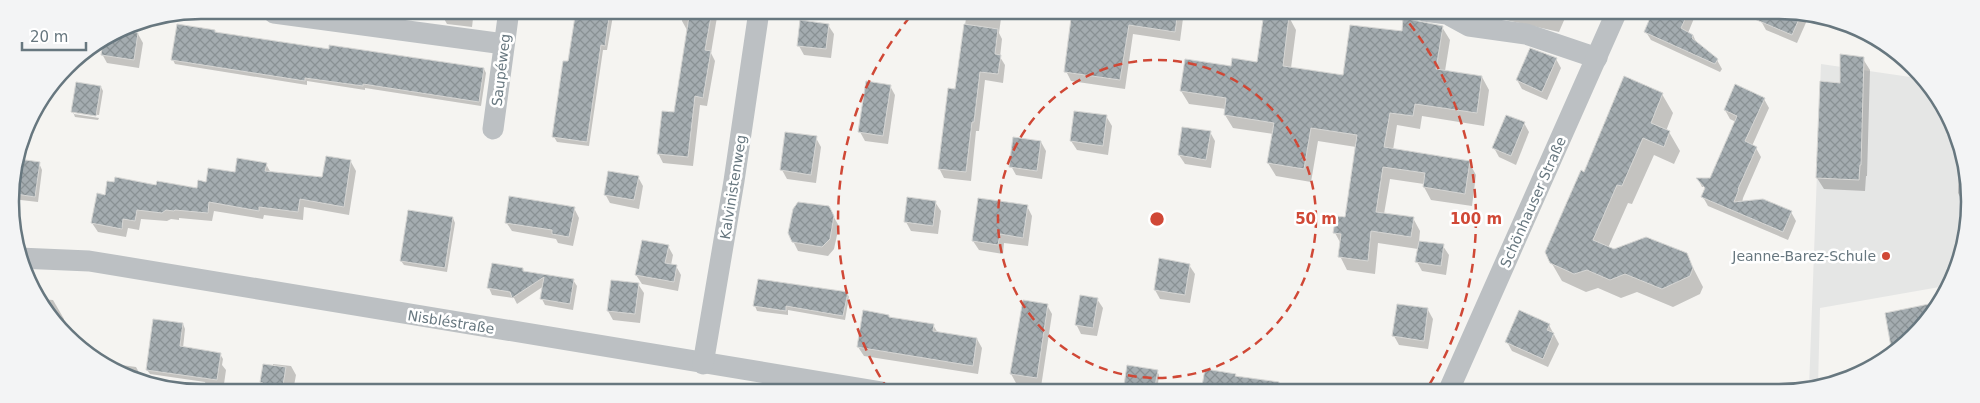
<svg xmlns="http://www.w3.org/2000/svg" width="1980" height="403" font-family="'DejaVu Sans',sans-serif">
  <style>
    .built { fill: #e5e6e5 }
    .shadow { fill: #0003 }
    .building { fill: url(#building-cross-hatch); stroke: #d6d6d4 }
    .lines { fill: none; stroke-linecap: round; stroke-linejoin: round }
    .minor { stroke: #bcc0c3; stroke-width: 21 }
    .ring { fill: none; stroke: #d04836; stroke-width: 2.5; stroke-dasharray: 9 6 }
    .poi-dot { fill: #d04836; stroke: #fff; stroke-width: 2 }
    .labels { text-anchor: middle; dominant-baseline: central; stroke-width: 5; stroke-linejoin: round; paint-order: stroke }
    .street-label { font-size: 14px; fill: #67777f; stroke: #fff }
    .poi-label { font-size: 14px; fill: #67777f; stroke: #fff; text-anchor: end }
    .rim { fill: none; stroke: #67777f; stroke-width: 2.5 }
    .centre { fill: #d04836; stroke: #fff; stroke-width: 2.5 }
    .ring-label { font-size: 15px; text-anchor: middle; font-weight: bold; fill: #d04836; stroke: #fff; stroke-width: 5; stroke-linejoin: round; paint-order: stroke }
  </style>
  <defs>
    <pattern id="building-cross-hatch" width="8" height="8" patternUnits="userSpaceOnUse" patternTransform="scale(1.25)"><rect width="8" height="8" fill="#a4acb0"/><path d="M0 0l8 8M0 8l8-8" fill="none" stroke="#899194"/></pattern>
  </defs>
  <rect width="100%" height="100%" fill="#f5f4f1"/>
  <path class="built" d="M1821,64L1924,79L1930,85L1963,152L1968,226L1951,285L1820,308L1818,386L1809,388Z"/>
  <g class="shadow">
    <path d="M443,10H474L472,27L447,24L442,15Z"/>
    <path d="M577,10H614L607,50H603L589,146L557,142L554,137L569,63Z"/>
    <path d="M683,10L718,11L711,53L715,61L707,106L700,105L693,166L663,163L658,153L675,113L687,30L682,21Z"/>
    <path d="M967,11H1002L999,33L1002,39L1000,57L1005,65L1003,83L985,80L979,131H976L971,181L944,178L939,168L956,90Z"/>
    <path d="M1071,11H1184L1180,41L1133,34L1125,89L1071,81L1066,71L1073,15Z"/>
    <path d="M1466,11H1568L1559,32Z"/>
    <path d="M1655,11H1697L1688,33L1693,35L1697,44L1717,60L1722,69L1720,72L1651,40L1646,32Z"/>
    <path d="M1765,12H1804L1808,18L1797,43L1766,30L1761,21Z"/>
    <path d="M1289,17L1296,30L1291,68L1345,76L1403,33L1442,27L1450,40L1445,71L1482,77L1489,90L1484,126L1422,116L1420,129L1397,125L1393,150L1469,162L1476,175L1472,206L1431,200L1424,187V184L1390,179L1384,214L1413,218L1420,231L1419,242L1443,246L1449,255L1446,275L1422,271L1417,262L1418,249L1378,243L1375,274L1347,270L1340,256L1341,244L1335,233L1346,218L1356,147L1318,141L1311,182L1276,176L1268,163L1273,134L1233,128L1225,115L1226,109L1189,104L1181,91L1232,68L1258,63Z"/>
    <path d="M828,25L834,34L831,58L804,55L799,46Z"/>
    <path d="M118,31L138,34L143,43L139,68L107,63L102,54L104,41Z"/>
    <path d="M216,34L330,51L484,69L486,73L481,106L365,88V90L307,81V85L175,64L173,60Z"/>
    <path d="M1556,59L1561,68L1547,100L1522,89L1517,80Z"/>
    <path d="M1863,59L1870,70L1867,176H1866L1865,191L1824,189L1817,178L1841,84Z"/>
    <path d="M1625,78L1662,94L1673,113L1666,131L1669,132L1680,151L1674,164L1654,155L1632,204L1628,203L1608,248L1614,251L1686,254L1703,287L1700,294L1673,307L1637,292L1621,298L1598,288L1586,292L1562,281L1551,262L1585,173Z"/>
    <path d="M890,86L895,95L888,144L865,141L860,132Z"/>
    <path d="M101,87L103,91L99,115L74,112V114L99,118L98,120L75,117L73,112Z"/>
    <path d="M1764,99L1769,108L1752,146L1756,148L1761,157L1743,198L1742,203L1791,212L1796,221L1788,240L1708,206L1703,197L1705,187H1702L1698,179H1711L1736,122L1730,119L1725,110Z"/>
    <path d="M1106,116L1112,126L1108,155L1077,150L1071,141Z"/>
    <path d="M1524,123L1529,132L1516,165L1499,157L1494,148Z"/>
    <path d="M1210,132L1215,141L1211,168L1185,164L1179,155Z"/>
    <path d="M816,138L821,147L816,183L787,179L782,170Z"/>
    <path d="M1041,142L1046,151L1042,179L1016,175L1011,166Z"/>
    <path d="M1959,144L1963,152L1967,206H1965L1958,193Z"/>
    <path d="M18,155L27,161L39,163L42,170L38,202L12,199L10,189Z"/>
    <path d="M351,162L356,171L349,215L304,207L303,220L264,215L263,219L214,211L212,221L179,218V220L171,219L167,221L141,219L139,230L128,228L126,237L98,232L92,223L106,196L157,187L198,189L207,183L266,164L271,173L323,179Z"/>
    <path d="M638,177L643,186L639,209L610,203L605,194Z"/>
    <path d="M935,202L941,211L938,234L911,231L906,222Z"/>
    <path d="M1027,206L1032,216L1028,246L1004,243L1003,254L979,250L973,241Z"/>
    <path d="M828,207L839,226L834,249L828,256L798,251L793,241Z"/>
    <path d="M574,208L579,218L573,246L558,243L556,239L512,231L506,222Z"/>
    <path d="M453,218L455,223L447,272L404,265L401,261Z"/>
    <path d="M668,246L673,255L671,265L676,266L681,275L678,291L642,284L636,275Z"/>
    <path d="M1189,265L1195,274L1190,303L1160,299L1155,290Z"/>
    <path d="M523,269L524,272L573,280L577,286L573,310L545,305L542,299L544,286L517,304L514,298L492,295L489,288Z"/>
    <path d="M638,284L644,293L640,323L613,320L608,311Z"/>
    <path d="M1947,291L1938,303L1936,293Z"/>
    <path d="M847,293L849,297L845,320L788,310V315L757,311L755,306Z"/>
    <path d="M41,299L53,300L64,319L63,332L57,328Z"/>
    <path d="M1097,299L1103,308L1097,336L1081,334L1076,324Z"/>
    <path d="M1047,305L1052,314L1041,387L1016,383L1011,374Z"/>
    <path d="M1428,310L1433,319L1428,349L1399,345L1394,336Z"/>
    <path d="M890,318L933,325L938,333L977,339L982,348L978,374L864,356L858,347Z"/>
    <path d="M183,324L185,329L183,348L220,354L223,359L222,365L226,370L223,391L207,389L205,382L150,374L147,370Z"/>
    <path d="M1549,325L1559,344L1548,367L1512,351L1507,342Z"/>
    <path d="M1914,337L1894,350L1892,346Z"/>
    <path d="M114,364L136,367L141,376V380L117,373L113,371Z"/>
    <path d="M273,364L291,366L296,375L293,391H260L264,365L273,366Z"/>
    <path d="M1128,366L1157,371L1159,375L1157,392H1124Z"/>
    <path d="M1325,384L1344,387L1347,392H1323Z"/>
    <path d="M597,385L643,392H596Z"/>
  </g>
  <g class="building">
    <path d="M576,10H610L605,46L601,45L587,142L552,137L563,61H568Z"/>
    <path d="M690,10L712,11L705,50L711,51L703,98L695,96L688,157L657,154L662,111L674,112Z"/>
    <path d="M1072,11H1178L1175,32L1129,25L1120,80L1064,72Z"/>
    <path d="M1653,11H1689L1681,28L1693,35L1692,38L1718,59L1715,64L1644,32Z"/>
    <path d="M1264,12L1289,16L1283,66L1343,75L1350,25L1402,31L1403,18L1443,26L1436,69L1482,76L1477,113L1415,104L1413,116L1390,113L1384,147L1470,161L1465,194L1423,187L1425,173L1383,167L1376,212L1414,217L1411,237L1371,231L1368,261L1338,257L1341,234L1333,233L1336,216L1345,217L1357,135L1311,128L1304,169L1267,163L1274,123L1224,115L1226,98L1180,91L1185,59L1231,66L1232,58L1257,62Z"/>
    <path d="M1738,12H1802L1792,35Z"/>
    <path d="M800,20L829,24L826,49L797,46Z"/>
    <path d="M177,24L215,30V32L329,49V45L484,68L479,102L363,84V86L305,78V81L171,60Z"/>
    <path d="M964,24L998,29L995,54L1001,55L998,74L980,72L974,122H972L966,172L938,169L948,88L955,89Z"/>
    <path d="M120,30L138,33L134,60L101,55L103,42Z"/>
    <path d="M1530,48L1557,58L1542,92L1516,80Z"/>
    <path d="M1840,54L1864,57L1861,165H1860L1859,180L1816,178L1820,81L1840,83Z"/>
    <path d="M1624,76L1663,93L1651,123L1670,131L1664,147L1643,138L1622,186L1617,185L1593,240L1614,249L1646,237L1687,253L1693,268L1690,276L1662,289L1625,274L1610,280L1587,270L1574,274L1550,263L1545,252L1581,170L1584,172Z"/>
    <path d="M866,81L891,85L883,136L858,132Z"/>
    <path d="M76,82L101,86L96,116L71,112Z"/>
    <path d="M1735,84L1765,98L1745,141L1757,147L1738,189H1739L1734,202L1763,199L1792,211L1783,232L1701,197L1705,188L1696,178H1710L1737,116L1724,110Z"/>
    <path d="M1074,111L1107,115L1103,146L1070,141Z"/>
    <path d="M1506,115L1525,122L1511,156L1492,148Z"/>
    <path d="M1182,127L1211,131L1206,160L1178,155Z"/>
    <path d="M785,132L817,136L811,175L780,170Z"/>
    <path d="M1013,137L1041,141L1037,171L1009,167Z"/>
    <path d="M326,156L351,160L344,207L300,199L298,212L259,207V211L209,202L208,213L175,210L174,211L166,210L162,213L137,210L135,221L123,219L122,229L91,223L97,193L105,195L107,181L114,182L115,177L156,185L157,181L197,188L198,180L206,182L208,168L235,172L237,158L267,163L265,171L322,177Z"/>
    <path d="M18,159L40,162L35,197L16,194L19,175L14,174Z"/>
    <path d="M608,171L639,176L634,200L604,195Z"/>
    <path d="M509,196L575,207L569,237L552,234V230L505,223Z"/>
    <path d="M907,197L936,201L933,226L904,222Z"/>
    <path d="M978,198L1028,205L1023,238L1000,234L998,245L972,241Z"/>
    <path d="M798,202L829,206L834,216L830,239L822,247L792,242L788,233L793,209Z"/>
    <path d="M408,210L453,217L445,268L400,261Z"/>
    <path d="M642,240L669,245L665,263L677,265L674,282L635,275Z"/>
    <path d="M1419,241L1444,244L1441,266L1415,262Z"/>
    <path d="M1159,258L1190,264L1185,295L1154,290Z"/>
    <path d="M492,263L523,268V271L574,279L570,304L540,299L544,277L512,298L510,292L487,288Z"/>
    <path d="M758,279L848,292L843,316L786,306V311L753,306Z"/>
    <path d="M611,280L639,283L635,314L607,311Z"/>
    <path d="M1080,295L1098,298L1093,328L1075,325Z"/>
    <path d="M1023,300L1048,304L1037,378L1010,374Z"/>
    <path d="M1939,302L1914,337L1903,344L1891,347L1885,313Z"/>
    <path d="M1397,304L1428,308L1424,341L1392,336Z"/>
    <path d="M863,310L889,315V317L934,324L933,331L977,338L973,366L857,347Z"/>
    <path d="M1519,310L1550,324L1547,330L1554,333L1543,359L1505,342Z"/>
    <path d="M153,319L183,323L180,346L221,353L217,380L146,370Z"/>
    <path d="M263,364L286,367L282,391H262L263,383L260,382Z"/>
    <path d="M1127,365L1158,370L1154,392H1123Z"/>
    <path d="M1205,369L1236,374L1235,376L1279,382L1278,392H1201Z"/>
  </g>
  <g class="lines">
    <g class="minor">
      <path d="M271,10L274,13L504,44"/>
      <path d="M1424,11L1447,14L1469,26L1526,34L1597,58"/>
      <path d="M493,129L509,10"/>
      <path d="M19,258L89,261L882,392"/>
      <path d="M703,364L734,181L759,11"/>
      <path d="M1448,392L1617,11"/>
    </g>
  </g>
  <g class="ring">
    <circle cx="1157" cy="219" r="159"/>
    <path d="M888 390A319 319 0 0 1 914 12M1400 12A319 319 0 0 1 1426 390"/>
  </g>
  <circle class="poi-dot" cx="1886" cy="256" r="5"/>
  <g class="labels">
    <g class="street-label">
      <text transform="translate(501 70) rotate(-83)">Saupéweg</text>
      <text transform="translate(733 187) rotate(-81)">Kalvinistenweg</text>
      <text transform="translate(1533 202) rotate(-66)">Schönhauser Straße</text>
      <text transform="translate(451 322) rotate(9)">Nisbléstraße</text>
    </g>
    <g class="poi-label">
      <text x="1876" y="256">Jeanne-Barez-Schule</text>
    </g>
  </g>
  <path d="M0 0H1980V403H0ZM201 19H1779A182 182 0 0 1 1961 201V202A182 182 0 0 1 1779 384H201A182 182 0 0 1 19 202V201A182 182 0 0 1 201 19Z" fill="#f3f4f5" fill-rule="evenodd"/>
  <path class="rim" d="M201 19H1779A182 182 0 0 1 1961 201V202A182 182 0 0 1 1779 384H201A182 182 0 0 1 19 202V201A182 182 0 0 1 201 19Z"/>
  <circle cx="1157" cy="219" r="8" class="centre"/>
  <g class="ring-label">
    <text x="1316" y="224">50 m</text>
    <text x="1476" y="224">100 m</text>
  </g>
  <path d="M22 42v8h64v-8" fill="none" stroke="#67777f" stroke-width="2.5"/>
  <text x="30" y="42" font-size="15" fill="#67777f" stroke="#ffffff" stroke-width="4" paint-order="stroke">20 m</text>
</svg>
